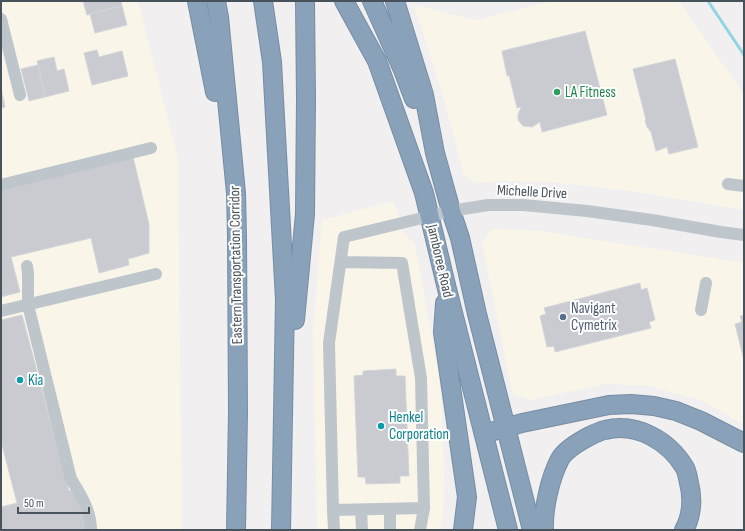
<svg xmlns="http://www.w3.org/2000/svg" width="745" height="531" font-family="'Sofia Sans Condensed',sans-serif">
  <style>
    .commercial { fill: #faf5e9 }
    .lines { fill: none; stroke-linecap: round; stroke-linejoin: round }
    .stream { stroke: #91d4e5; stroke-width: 3 }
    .building { fill: #c9cbd1; stroke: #d3d5da }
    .highway-casing { stroke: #758da5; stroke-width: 20 }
    .minor { stroke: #bec6cc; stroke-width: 12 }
    .highway { stroke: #8aa2b9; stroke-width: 18 }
    .leisure-dot { fill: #2e9e5b; stroke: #fff; stroke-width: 1.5 }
    .service-dot { fill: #5c6f8a; stroke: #fff; stroke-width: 1.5 }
    .culture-dot { fill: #0f9aa8; stroke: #fff; stroke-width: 1.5 }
    .labels { text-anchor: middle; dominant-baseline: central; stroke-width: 4; stroke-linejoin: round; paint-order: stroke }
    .leisure-label { font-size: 15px; fill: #27864d; stroke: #fff; text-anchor: start }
    .street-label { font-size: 15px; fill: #48525a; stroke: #fff }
    .service-label { font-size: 15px; fill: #4e5e75; stroke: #fff; text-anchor: start }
    .culture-label { font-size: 15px; fill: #0d838f; stroke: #fff; text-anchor: start }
  </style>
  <rect width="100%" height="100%" fill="#f1efef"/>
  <g class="commercial">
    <path d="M1,1H138L178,159L182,530H1Z"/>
    <path d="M552,1H679L744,95V210L631,191L549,182L501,181L475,183L464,175L444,100L414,5L475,20Z"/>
    <path d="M394,201L404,234L415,244L438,370L441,392L444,476L443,518L440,530H317L313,328L322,220Z"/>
    <path d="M492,229L534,230L744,263V425L705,402L649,386L605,384L530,400L513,395L482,244Z"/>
  </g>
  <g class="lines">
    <path class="stream" d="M708,1L744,55"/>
  </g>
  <g class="building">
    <path d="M83,1H121L122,6L87,15Z"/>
    <path d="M122,6L127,25L95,33L90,14Z"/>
    <path d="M585,31L607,115L542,132L540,122L532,127L523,126L518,120V114L521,108L520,107L517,108L509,75L507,76L502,51Z"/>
    <path d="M97,50L99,57L122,51L128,76L92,85L84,53Z"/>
    <path d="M54,57L57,71L64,69L69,91L45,97L37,61Z"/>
    <path d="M675,59L698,147L669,154L667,147L656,151L651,132L647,127L645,120H646L633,69Z"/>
    <path d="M38,65L45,97L29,101L21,69Z"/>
    <path d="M1,89L5,107L1,108Z"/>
    <path d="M133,157L149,224V253L128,259L129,265L99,273L91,238L11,257L20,292L1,297V191Z"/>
    <path d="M640,283L641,290L647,288L655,320L649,322L651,328L555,352L554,346L547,347L540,316L546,314L544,308Z"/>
    <path d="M22,315L69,491L78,489L87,530H1V507L17,503L1,441V320Z"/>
    <path d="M744,315V355L743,356L735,324L742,322L740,316Z"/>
    <path d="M396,369V376H405L409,476H400V483L366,484L365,477H358L354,376L363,375V371Z"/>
  </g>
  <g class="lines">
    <defs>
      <g id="highway">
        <path d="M197,1L215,92"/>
        <path d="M216,1L219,17L236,193L237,236L238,412L236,530"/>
        <path d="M263,1L272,62L285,300L281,530"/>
        <path d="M344,1L377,61L424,193L447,289L508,530"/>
        <path d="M372,1L403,70L414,99"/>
        <path d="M395,1L424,95L435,153L451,211L460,238L477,314L532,530"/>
        <path d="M445,303L443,332L467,497L463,530"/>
        <path d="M295,320L305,214L306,99L305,1"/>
        <path d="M494,431L522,423L609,405L631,404L654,406L676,411L701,421L744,443"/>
        <path d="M544,530C543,509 550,478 560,459C565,450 577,443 586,438C592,435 599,431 605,430C637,422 669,441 685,468C687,472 688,478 689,483C693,498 692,516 684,530"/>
      </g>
    </defs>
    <use href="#highway" class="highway-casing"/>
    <g class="minor">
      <path d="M1,19L20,95"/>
      <path d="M728,184L744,186"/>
      <path d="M1,185L151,148"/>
      <path d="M341,262L402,263L421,378L424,508L333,510L329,343L344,237L451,211L488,205H523L587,211L652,220L721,232L744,235"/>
      <path d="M27,266L28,273V305L71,479C81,495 91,511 91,530"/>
      <path d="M701,310L706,283"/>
      <path d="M1,311L156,274"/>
      <path d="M333,510L334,530"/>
      <path d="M361,510L362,530"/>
      <path d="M390,530V509"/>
      <path d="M420,530L424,508"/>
    </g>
    <use href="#highway" class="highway"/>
  </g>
  <circle class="leisure-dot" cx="557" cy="92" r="4"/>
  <circle class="service-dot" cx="563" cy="317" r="4"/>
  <g class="culture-dot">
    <circle cx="20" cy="380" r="4"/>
    <circle cx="381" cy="426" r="4"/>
  </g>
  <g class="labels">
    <g class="leisure-label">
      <text x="565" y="92">LA Fitness</text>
    </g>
    <g class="street-label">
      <text transform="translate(532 192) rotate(3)">Michelle Drive</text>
      <text transform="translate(440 261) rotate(77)">Jamboree Road</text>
      <text transform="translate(236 265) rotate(-91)">Eastern Transportation Corridor</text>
    </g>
    <g class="service-label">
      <text x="571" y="308">Navigant<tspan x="571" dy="17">Cymetrix</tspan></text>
    </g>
    <g class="culture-label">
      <text x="28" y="380">Kia</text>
      <text x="389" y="417">Henkel<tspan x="389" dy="17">Corporation</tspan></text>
    </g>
  </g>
  <rect width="745" height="531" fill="none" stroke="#48525a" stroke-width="4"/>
  <path d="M18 507v6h71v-6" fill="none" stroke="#48525a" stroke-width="2"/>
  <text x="24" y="507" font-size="12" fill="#48525a" stroke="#ffffff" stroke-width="3" paint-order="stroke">50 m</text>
</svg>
